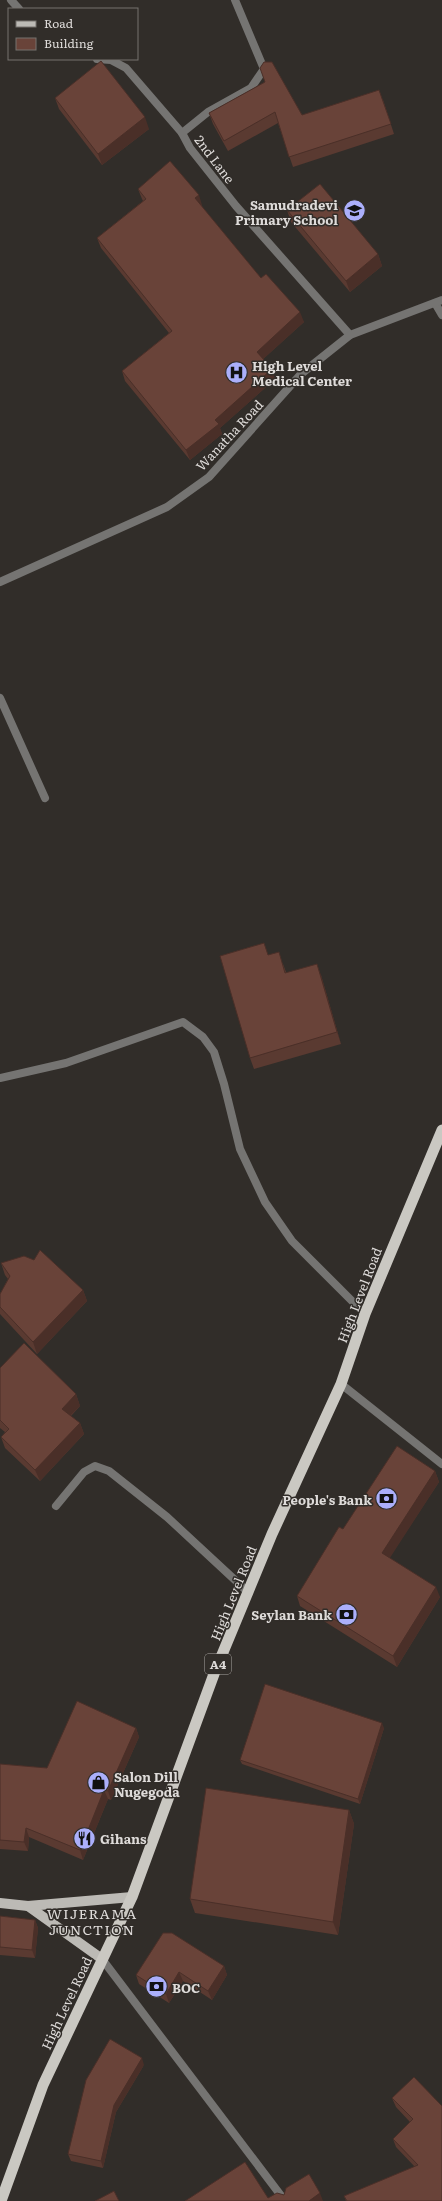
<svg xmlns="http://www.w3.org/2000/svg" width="442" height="2201" font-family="Literata,serif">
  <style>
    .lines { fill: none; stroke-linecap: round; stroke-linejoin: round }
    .service { stroke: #757472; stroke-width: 8 }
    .minor { stroke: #757472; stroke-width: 8 }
    .primary { stroke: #bcbab5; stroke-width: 10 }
    .trunk { stroke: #cac8c2; stroke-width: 11 }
    .wall { fill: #5a3a31 }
    .shaded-wall { fill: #4a2f28 }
    .building { fill: #694339; stroke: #4a2f28 }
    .labels { text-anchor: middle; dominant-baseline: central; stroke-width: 3; stroke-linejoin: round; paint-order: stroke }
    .shield { fill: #312d29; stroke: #aaa7a4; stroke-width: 1 }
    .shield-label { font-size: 12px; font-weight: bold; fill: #dedbd9 }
    .street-label { font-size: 13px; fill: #dedbd9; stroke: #312d29 }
    .poi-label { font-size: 13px; font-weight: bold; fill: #dedbd9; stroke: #312d29; text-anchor: start }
    .neighbourhood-label { font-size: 14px; letter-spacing: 1px; fill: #dedbd9; stroke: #312d29 }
  </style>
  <rect width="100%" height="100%" fill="#312d29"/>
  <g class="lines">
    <g class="service">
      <path d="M11,0L19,9"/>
      <path d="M97,59L111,60L126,68L182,133"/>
      <path d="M0,698L45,798"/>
      <path d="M0,1078L66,1063L183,1022L203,1037L214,1052L224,1084L240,1149L265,1202L292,1241L365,1314"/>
      <path d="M56,1506L84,1472L95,1466L109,1471L167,1517L249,1593"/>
    </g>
    <g class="minor">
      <path d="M235,0L264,69L251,88L208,112L182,133L190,148L236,206L350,335"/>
      <path d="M435,303L442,315"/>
      <path d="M0,582L167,507L209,477L301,374L350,335L442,300"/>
      <path d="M341,1384L442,1464"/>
      <path d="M102,1959L285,2201"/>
    </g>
    <g class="primary">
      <path d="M0,1903L28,1906L132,1897"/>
      <path d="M28,1906L102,1959"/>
    </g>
    <path class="trunk" d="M1,2201L43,2085L132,1897L214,1674L272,1534L341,1384L365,1314L442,1130"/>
  </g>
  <g class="wall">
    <path d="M265,82L302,115L383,100L394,134L293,167L278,123L228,151L213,124L209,113Z"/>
    <path d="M55,98L149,129L102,165L59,109Z"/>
    <path d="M138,189L202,205L201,206L261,278L304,322L263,359L275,379L220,428L222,434L190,460L125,381L122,371L169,333L101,248L97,238L143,201L142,199Z"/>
    <path d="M287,210L378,254L382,266L350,292L291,222Z"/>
    <path d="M268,955L283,964L286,972L321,975L341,1044L254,1069L250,1058Z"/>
    <path d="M1,1263L83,1290L87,1301L37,1354L0,1314V1294L8,1279L5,1275Z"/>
    <path d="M0,1368L76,1394L80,1406L71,1416L80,1423L84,1434L40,1481L5,1448L1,1437L5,1432L0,1428Z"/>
    <path d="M435,1471L439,1482L389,1558L440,1597L397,1667L300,1606L297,1596L343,1529Z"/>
    <path d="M136,1728L139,1737L111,1800L108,1799L83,1860L29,1837L28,1851L0,1849V1764L47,1768Z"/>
    <path d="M384,1728L360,1804L242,1764L240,1760Z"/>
    <path d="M349,1810L354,1824L338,1935L195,1913L190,1899Z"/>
    <path d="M0,1916L35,1920L38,1928L35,1958L0,1955Z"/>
    <path d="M224,1966L227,1975L212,2000L183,1981L169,2003L139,1984L136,1975Z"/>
    <path d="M144,2065L116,2112L103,2168L71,2161L68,2154Z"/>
    <path d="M392,2098L442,2106V2201H346L344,2196L415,2167L396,2147L393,2139L410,2122L396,2107Z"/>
  </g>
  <g class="shaded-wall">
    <path d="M145,117L149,129L102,165L98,154Z"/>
    <path d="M199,195L202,205L198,208L195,198Z"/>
    <path d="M378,254L382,266L350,292L346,281Z"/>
    <path d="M300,312L304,322L260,362L257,352Z"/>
    <path d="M272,369L275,379L220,428L222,434L190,460L186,450L215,420Z"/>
    <path d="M317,964L321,975L341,1044L337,1032Z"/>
    <path d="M83,1290L87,1301L37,1354L33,1342Z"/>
    <path d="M76,1394L80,1406L66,1420L62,1409Z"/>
    <path d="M80,1423L84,1434L40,1481L35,1470Z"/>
    <path d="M435,1471L439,1482L386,1564L382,1553Z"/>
    <path d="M436,1587L440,1597L397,1667L393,1656Z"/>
    <path d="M382,1723L384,1728L360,1804L358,1799Z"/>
    <path d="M136,1728L139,1737L111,1800L108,1791Z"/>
    <path d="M104,1790L108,1799L83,1860L80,1850Z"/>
    <path d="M349,1810L354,1824L338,1935L333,1922Z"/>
    <path d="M26,1828L29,1837L28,1851L24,1842Z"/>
    <path d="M35,1920L38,1928L35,1958L32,1950Z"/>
    <path d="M224,1966L227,1975L212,2000L208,1991Z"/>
    <path d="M179,1972L183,1981L169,2003L166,1994Z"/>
    <path d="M142,2058L144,2065L116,2112L103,2168L101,2161L114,2105Z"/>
    <path d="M320,2193L323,2201H309Z"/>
  </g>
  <g class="building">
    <path d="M101,61L145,117L98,154L55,98Z"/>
    <path d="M264,62H272L302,115L379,90L391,124L289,157L275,112L224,141L209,113L265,82L260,68Z"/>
    <path d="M170,161L199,195L195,198L261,278L266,274L300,312L257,352L272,369L215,420L219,424L186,450L122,371L172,331L97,238L146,199L138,189Z"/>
    <path d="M320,184L378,254L346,281L287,210Z"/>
    <path d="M264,943L268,955L279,952L285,973L317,964L337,1032L250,1058L220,956Z"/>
    <path d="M40,1250L83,1290L33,1342L0,1307V1294L10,1276L1,1263L24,1256L34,1260Z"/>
    <path d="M24,1343L76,1394L62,1409L80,1423L35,1470L1,1437L9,1429L0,1420V1368Z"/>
    <path d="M397,1446L435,1471L382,1553L436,1587L393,1656L297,1596L339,1527L343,1529Z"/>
    <path d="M265,1684L382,1723L358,1799L240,1760Z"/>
    <path d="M77,1701L136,1728L108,1791L104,1790L80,1850L26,1828L24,1842L0,1840V1764L47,1768Z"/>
    <path d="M206,1788L349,1810L333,1922L190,1899Z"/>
    <path d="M0,1916L35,1920L32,1950L0,1947Z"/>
    <path d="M163,1933H172L224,1966L208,1991L179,1972L166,1994L136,1975Z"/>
    <path d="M110,2039L142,2058L114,2105L101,2161L68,2154L86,2080Z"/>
    <path d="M414,2077L442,2106V2201H347L344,2196L418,2165L393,2139L413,2119L392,2098Z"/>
    <path d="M245,2162L268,2198L277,2193L284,2195L286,2188L309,2174L320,2193L309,2201H185Z"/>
    <path d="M114,2191L119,2201H95Z"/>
  </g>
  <defs>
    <symbol id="school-disc" viewBox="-11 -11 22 22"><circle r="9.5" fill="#abaffb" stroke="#312d29"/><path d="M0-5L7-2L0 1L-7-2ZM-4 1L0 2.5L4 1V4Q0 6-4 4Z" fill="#111"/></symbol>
    <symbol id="hospital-disc" viewBox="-11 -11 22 22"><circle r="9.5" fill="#abaffb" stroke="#312d29"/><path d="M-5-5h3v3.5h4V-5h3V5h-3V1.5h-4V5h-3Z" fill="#111"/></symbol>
    <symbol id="bank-disc" viewBox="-11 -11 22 22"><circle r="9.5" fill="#abaffb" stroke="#312d29"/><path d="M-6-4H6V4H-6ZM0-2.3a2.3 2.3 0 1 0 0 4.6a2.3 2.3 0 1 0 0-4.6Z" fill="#111"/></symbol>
    <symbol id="shop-disc" viewBox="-11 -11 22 22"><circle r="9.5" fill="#abaffb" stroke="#312d29"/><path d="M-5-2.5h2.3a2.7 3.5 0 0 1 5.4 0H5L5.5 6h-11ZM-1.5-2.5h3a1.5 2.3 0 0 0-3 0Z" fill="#111"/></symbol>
    <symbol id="restaurant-disc" viewBox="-11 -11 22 22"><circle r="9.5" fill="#abaffb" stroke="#312d29"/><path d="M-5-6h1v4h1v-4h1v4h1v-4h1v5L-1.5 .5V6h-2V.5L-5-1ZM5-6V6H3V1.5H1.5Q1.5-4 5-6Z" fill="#111"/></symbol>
  </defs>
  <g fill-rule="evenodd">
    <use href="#school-disc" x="342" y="198" width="25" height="25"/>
    <use href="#hospital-disc" x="224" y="360" width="25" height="25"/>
    <use href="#bank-disc" x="374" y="1486" width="25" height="25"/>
    <use href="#bank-disc" x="334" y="1602" width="25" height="25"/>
    <use href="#shop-disc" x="86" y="1770" width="25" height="25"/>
    <use href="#restaurant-disc" x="72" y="1826" width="25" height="25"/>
    <use href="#bank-disc" x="144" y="1974" width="25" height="25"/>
  </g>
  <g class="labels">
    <rect class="shield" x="205" y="1654" width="26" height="20" rx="3"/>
    <g class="shield-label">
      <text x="218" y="1664">A4</text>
    </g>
    <g class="street-label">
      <text transform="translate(215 159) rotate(53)">2nd Lane</text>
      <text transform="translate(229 435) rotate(-47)">Wanatha Road</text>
      <text transform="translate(359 1295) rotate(-69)">High Level Road</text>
      <text transform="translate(233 1593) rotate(-68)">High Level Road</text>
      <text transform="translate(66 2003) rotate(-65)">High Level Road</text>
    </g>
    <g class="poi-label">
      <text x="338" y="204" text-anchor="end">Samudradevi<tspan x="338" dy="15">Primary School</tspan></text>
      <text x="252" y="365">High Level<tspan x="252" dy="15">Medical Center</tspan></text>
      <text x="372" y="1499" text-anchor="end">People's Bank</text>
      <text x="332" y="1614" text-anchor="end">Seylan Bank</text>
      <text x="114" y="1776">Salon Dill<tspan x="114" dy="15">Nugegoda</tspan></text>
      <text x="100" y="1838">Gihans</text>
      <text x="172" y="1987">BOC</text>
    </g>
    <g class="neighbourhood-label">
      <text x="92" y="1913">WIJERAMA<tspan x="92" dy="16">JUNCTION</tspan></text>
    </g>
  </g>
  <rect x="8" y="8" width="130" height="52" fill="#312d29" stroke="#76736f"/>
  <rect x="16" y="21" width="20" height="6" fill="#bcbab5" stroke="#76736f"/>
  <text x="44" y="28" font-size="12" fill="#dedbd9">Road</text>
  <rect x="16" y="38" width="20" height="12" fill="#694339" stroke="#76736f"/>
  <text x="44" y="48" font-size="12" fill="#dedbd9">Building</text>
</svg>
